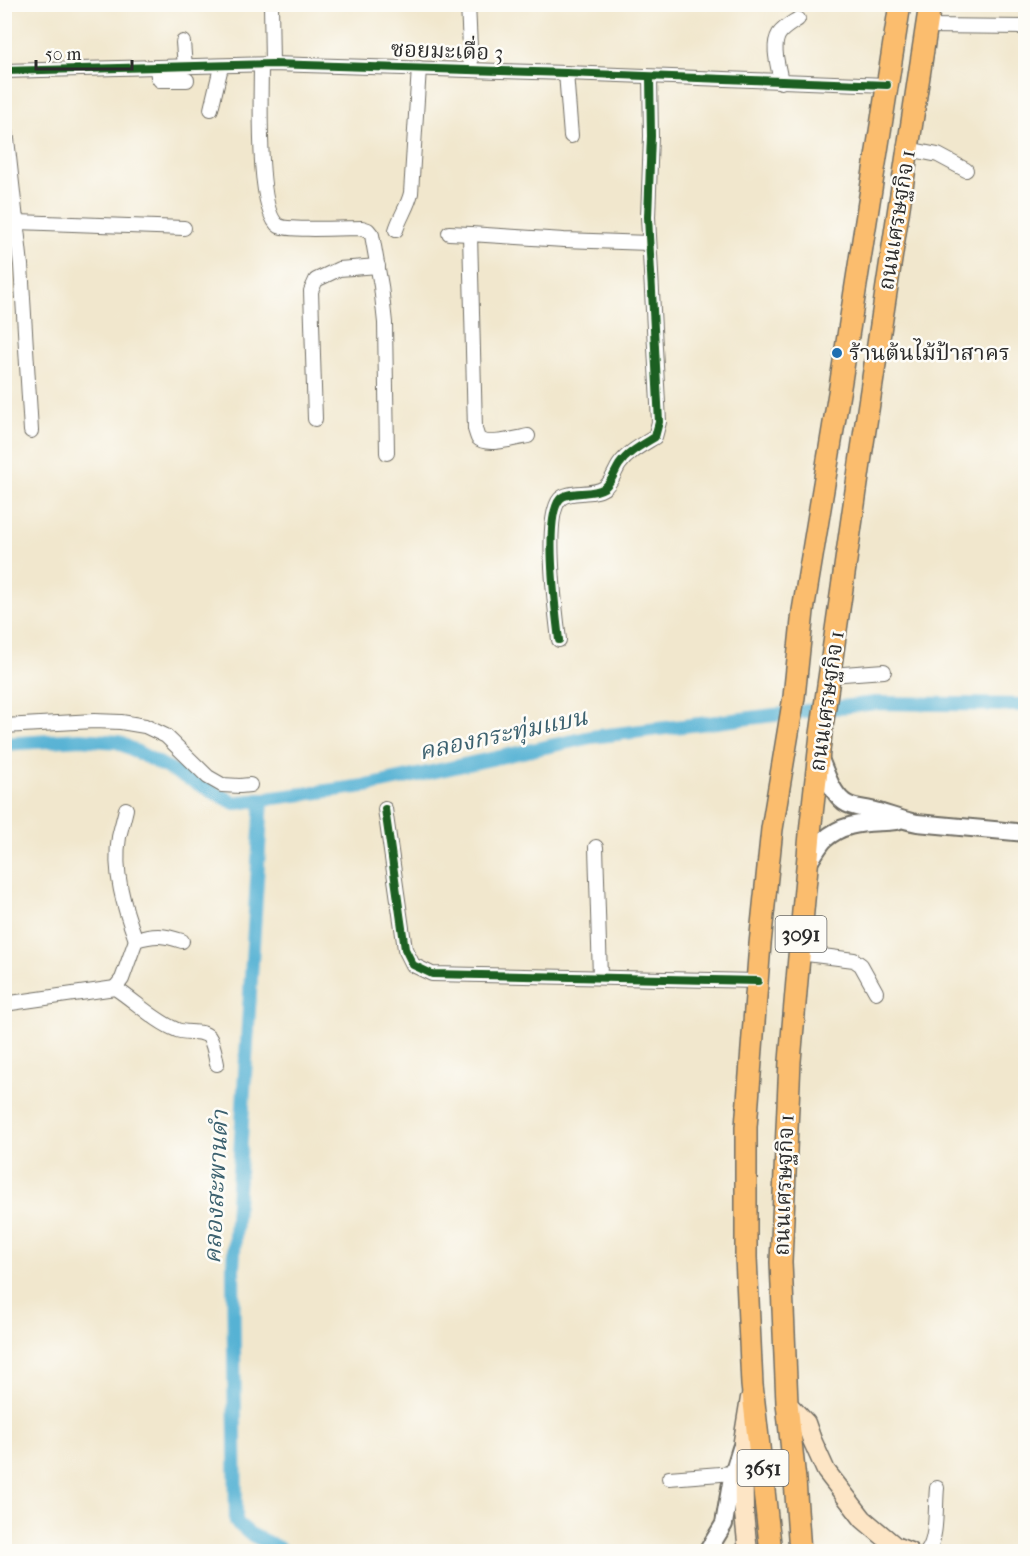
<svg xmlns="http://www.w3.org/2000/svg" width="1030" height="1556" font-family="'IM FELL French Canon','Noto Serif Thai',serif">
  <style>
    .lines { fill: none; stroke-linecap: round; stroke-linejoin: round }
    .canal { stroke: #56b2d4; stroke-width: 14 }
    .minor-casing { stroke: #706d64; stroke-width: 16 }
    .tertiary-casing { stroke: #706d64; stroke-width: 20 }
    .secondary-casing { stroke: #706d64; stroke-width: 21 }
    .primary-casing { stroke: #706d64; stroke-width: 24 }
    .minor { stroke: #fff; stroke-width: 14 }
    .tertiary { stroke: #fff; stroke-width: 16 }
    .secondary { stroke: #fde5c5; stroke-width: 18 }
    .primary { stroke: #fbbd6e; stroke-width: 21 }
    .cycleway-casing { stroke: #fdfcf7; stroke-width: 11 }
    .cycleway { stroke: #1b5e20; stroke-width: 8 }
    .poi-dot { fill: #1f6fb2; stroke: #fdfcf7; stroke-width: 2 }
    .labels { text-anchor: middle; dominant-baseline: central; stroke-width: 5; stroke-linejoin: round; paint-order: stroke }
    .shield { fill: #fdfcf7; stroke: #6a6a68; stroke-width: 1.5 }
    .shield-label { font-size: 21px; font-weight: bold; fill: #2b2b2b }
    .street-label { font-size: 22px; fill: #2b2b2b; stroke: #fdfcf7 }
    .poi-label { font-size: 22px; fill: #2b2b2b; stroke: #fdfcf7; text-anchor: start }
    .water-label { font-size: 24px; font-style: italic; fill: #3c616f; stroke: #fdfcf7 }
  </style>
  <rect width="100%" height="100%" fill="#fdfcf7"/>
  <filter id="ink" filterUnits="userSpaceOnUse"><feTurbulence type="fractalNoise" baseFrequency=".0167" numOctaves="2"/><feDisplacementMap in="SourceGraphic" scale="12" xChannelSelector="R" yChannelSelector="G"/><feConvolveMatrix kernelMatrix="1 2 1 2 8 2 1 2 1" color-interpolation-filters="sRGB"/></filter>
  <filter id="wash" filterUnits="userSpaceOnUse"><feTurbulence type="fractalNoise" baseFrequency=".008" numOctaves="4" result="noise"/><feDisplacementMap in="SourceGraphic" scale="24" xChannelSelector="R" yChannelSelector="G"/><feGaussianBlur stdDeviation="1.35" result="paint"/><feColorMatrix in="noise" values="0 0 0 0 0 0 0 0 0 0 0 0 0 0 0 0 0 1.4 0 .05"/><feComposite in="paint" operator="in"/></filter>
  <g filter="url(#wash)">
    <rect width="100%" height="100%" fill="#f1e7cd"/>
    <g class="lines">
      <g class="canal">
        <path d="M4,744L80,739L118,742L235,803L372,785L591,737L875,703L1026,705"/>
        <path d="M262,799L233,1268L236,1522L250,1534L281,1549L283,1552"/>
      </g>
    </g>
  </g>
  <g filter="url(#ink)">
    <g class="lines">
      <defs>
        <g id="minor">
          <path d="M271,4L272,64"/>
          <path d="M468,4L471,70"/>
          <path d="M927,26L1026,27"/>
          <path d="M183,42L185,67"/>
          <path d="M261,65C261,93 256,212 279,226C289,231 348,228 362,228L368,230L372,235L381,286L385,323L387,453"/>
          <path d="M157,67L158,77L160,80H187"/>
          <path d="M4,71L272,64L566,73L887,85"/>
          <path d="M566,73L571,136"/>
          <path d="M781,82C779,68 771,47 779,34C783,28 792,23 798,19"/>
          <path d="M211,109L221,67"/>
          <path d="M4,112L21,265L31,431"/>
          <path d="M908,149L938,155L966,170"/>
          <path d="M17,222L184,228"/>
          <path d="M396,230C400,217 408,206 411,193L419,68"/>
          <path d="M449,233L470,234"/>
          <path d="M315,419L311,291L316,280L339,269L378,266"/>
          <path d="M528,436C517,438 486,447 478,438C477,436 476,432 475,429L470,234L564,240L649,243"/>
          <path d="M559,640C556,614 543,518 560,499C568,490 592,496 604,488C612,482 614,473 619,465C628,452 642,445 655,437L659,422L648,217L651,136L650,77"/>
          <path d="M830,675L884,671"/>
          <path d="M4,726L94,721L121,722L145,726L166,736L208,777L222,785L240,786L250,785"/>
          <path d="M126,809C124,818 121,828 119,837C113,871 124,908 136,940"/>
          <path d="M385,809L405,949L413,965L432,974L758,981"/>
          <path d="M596,847L600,977"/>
          <path d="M799,953L854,960L861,965L876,992"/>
          <path d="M115,988L122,979L136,940C155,934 164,935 182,941"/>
          <path d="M4,1004L115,988C135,1001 156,1022 177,1030C186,1034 202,1029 209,1037C214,1044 215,1055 217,1064"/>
          <path d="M669,1478L733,1473"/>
          <path d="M927,1552C938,1539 935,1505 937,1488"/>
        </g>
        <g id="tertiary">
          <path d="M819,757C826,772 831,792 844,802C852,808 862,808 871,810C887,814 901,820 917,823L1026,833"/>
          <path d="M808,864C813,856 818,847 824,840C846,820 869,824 897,821"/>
          <path d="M707,1552L724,1524L732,1477L741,1448"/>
        </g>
        <g id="secondary">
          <path d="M787,1403L806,1423L812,1440L826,1471L863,1519L895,1546L910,1552"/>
          <path d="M748,1552L744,1513L743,1441L750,1398"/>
        </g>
        <g id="primary">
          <path d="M771,1552L752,1385L746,1257V1127L760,944L772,829L794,697L803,611L840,387L900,4"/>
          <path d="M800,1552L795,1480L787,1403L781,1262L790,1061L803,911L811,823L821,734L861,456L930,4"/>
        </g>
      </defs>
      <use href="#minor" class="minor-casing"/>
      <use href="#tertiary" class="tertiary-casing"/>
      <use href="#secondary" class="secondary-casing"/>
      <use href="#primary" class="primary-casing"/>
      <use href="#minor" class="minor"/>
      <use href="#tertiary" class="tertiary"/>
      <use href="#secondary" class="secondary"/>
      <use href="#primary" class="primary"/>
      <defs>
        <g id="cycleway">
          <path d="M4,71L272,64L566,73L887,85"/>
          <path d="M559,640C556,614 543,518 560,499C568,490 592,496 604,488C612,482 614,473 619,465C628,452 642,445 655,437L659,422L648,217L651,136L650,77"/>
          <path d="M385,809L405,949L413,965L432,974L758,981"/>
        </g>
      </defs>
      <use href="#cycleway" class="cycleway-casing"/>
      <use href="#cycleway" class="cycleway"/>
    </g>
  </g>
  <circle class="poi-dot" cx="837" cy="353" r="6"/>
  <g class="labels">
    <g class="shield">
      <rect x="775.5" y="916" width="51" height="36" rx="4.5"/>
      <rect x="737.5" y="1450" width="51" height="36" rx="4.5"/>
    </g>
    <g class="shield-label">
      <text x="801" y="934">3091</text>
      <text x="763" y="1468">3651</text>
    </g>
    <g class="street-label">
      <text transform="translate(447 51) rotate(2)">ซอยมะเดื่อ 3</text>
      <text transform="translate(897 220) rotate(-81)">ถนนเศรษฐกิจ 1</text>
      <text transform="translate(827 701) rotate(-82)">ถนนเศรษฐกิจ 1</text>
      <text transform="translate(784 1185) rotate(-88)">ถนนเศรษฐกิจ 1</text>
    </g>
    <g class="poi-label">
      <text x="849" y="353">ร้านต้นไม้ป้าสาคร</text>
    </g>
    <g class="water-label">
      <text transform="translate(503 734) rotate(-12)">คลองกระทุ่มแบน</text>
      <text transform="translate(216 1187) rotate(-87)">คลองสะพานดำ</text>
    </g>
  </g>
  <rect width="1030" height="1556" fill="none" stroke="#fdfcf7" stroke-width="24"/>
  <path d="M36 60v9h96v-9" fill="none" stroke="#2b2b2b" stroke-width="3"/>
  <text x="45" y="60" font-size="18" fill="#2b2b2b" stroke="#fdfcf7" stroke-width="4.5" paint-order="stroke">50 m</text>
</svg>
